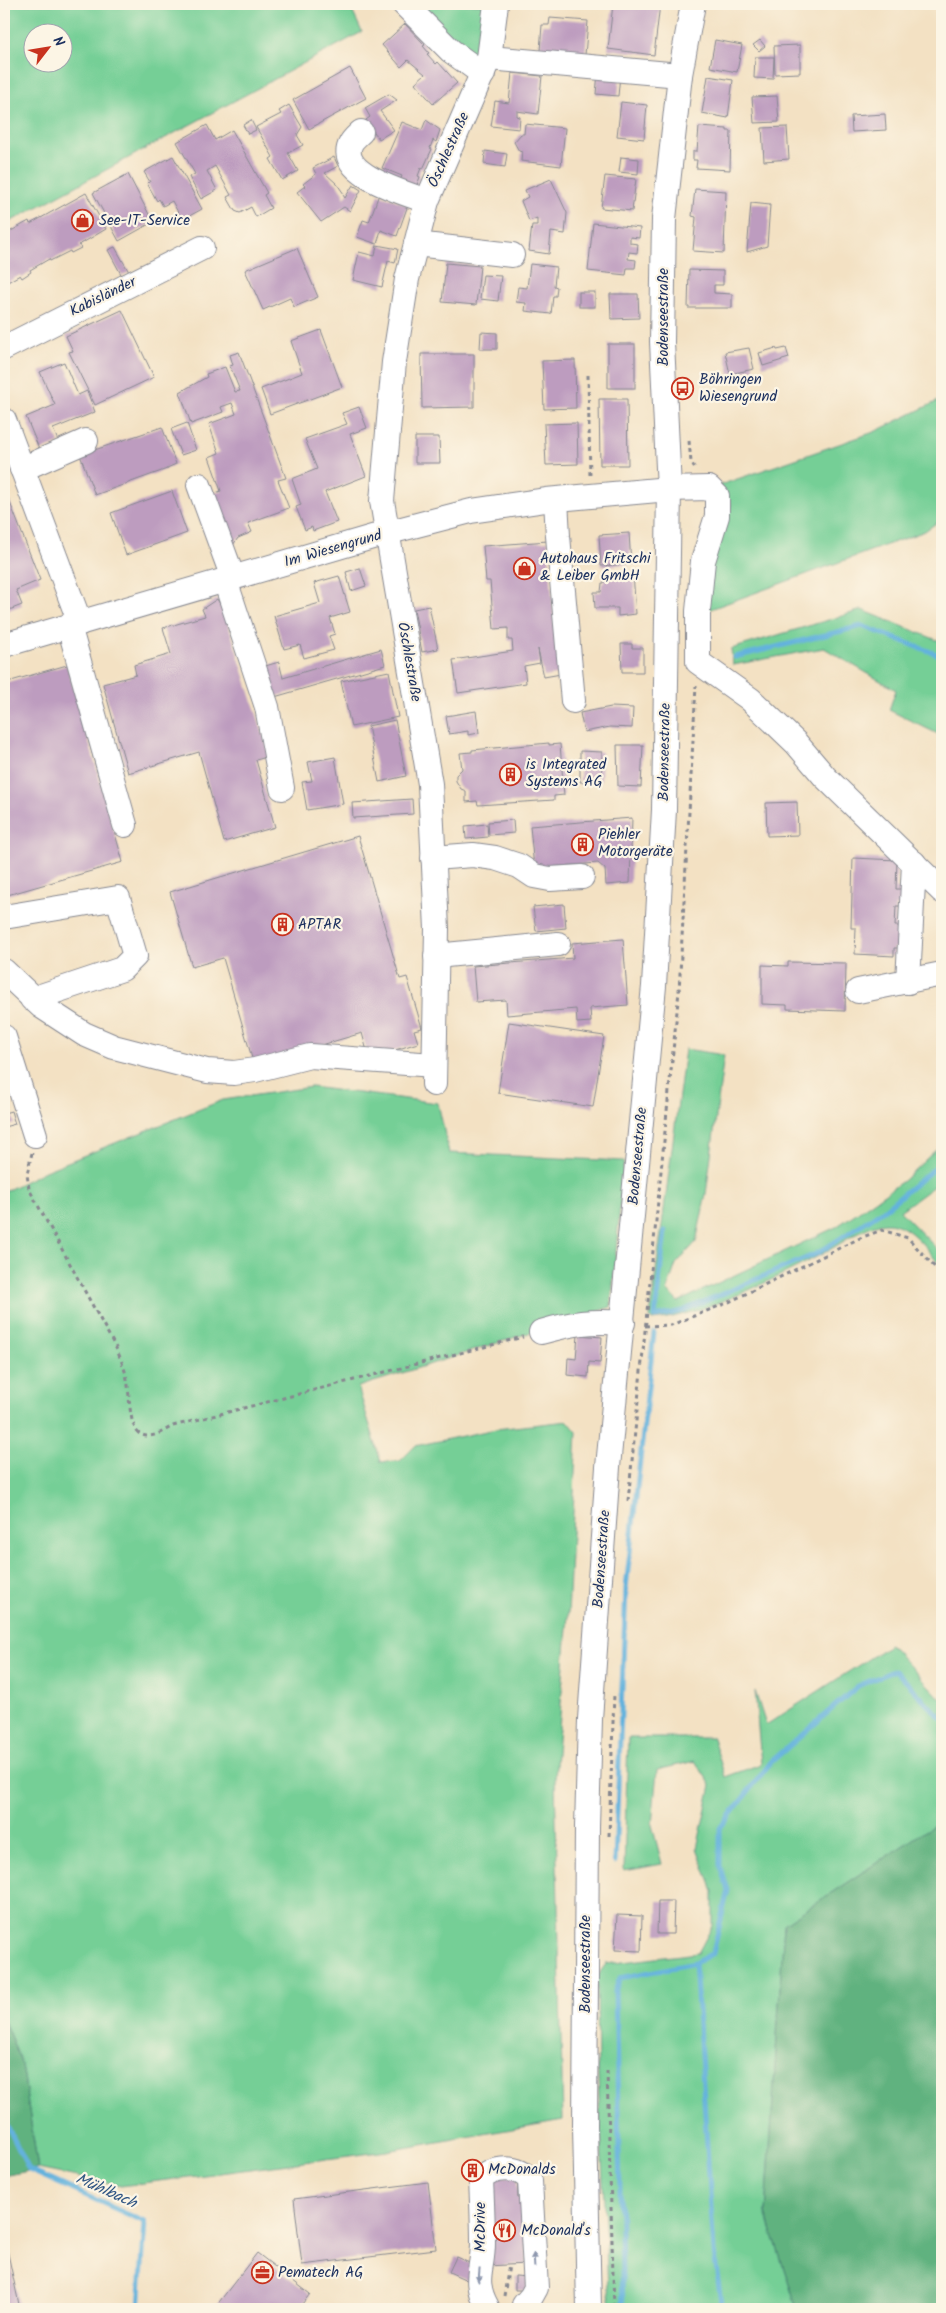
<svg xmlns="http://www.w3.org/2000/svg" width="946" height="2313" font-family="Kalam,sans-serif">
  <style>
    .green { fill: #75cf96; stroke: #487f7a; fill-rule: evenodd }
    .forest { fill: #60b27f; stroke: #3e706e }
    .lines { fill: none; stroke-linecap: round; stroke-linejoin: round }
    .stream { stroke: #63b2dd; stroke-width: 5 }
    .building { fill: #bd9cbf }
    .minor-casing { stroke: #878890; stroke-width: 26 }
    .path { stroke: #878890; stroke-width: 3; stroke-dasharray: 4 4; stroke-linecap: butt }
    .minor { stroke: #fff; stroke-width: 24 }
    .oneway { fill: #8d97ae }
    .labels { text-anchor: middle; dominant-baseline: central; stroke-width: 4.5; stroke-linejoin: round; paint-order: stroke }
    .street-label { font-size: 15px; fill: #1b2f5e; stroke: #fcf5e5 }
    .poi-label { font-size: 15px; fill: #1b2f5e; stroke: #fcf5e5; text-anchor: start }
    .water-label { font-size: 16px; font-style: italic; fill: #315684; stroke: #fcf5e5 }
  </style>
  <rect width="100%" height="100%" fill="#fcf5e5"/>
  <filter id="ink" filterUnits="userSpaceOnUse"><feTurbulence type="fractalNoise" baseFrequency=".02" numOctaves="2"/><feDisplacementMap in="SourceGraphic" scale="10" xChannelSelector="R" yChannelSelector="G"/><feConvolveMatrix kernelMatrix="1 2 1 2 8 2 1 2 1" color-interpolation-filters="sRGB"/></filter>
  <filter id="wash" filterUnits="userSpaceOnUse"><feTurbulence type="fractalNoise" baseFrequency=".0096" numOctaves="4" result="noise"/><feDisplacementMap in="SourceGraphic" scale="20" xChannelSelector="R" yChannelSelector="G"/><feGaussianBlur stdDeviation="1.12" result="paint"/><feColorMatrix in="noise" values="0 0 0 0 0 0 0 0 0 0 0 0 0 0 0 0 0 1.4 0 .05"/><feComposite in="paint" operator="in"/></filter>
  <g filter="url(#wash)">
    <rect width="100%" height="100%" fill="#f3e1c3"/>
    <g class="green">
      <path d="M4,4H349L362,32L4,225ZM32,32H62V62H32Z"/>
      <path d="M404,4H496L483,74Z"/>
      <path d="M942,399V519L925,531L708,610L709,564L731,504L720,485L874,432Z"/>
      <path d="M862,610L942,642V733L940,735L889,710L896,690L824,648L733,665L731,649Z"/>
      <path d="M685,1049L724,1055L706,1194L696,1242L676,1264L667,1290L678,1302L836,1227L903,1181L942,1144V1180L900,1211L942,1254V1268C929,1252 910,1223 887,1223C867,1223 840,1245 822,1254C779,1277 699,1317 652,1320L650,1317Z"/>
      <path d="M311,1087L438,1103L449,1153L624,1161L611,1307L358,1387L381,1462L400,1461L415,1446L496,1429L568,1421L577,1432L568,1615L555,1778L563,2120L387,2151L121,2186L38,2169L22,2065L4,2021V1192L45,1171L223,1100Z"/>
      <path d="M890,1645L942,1700V1820L784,1924L766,2213L797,2309H612L608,2288L598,2076L597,1976L606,1964L698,1953L713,1925V1891L697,1848L711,1785L695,1761L657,1770L652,1825L662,1864L624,1871L628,1738H713L725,1777L761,1764L755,1691L766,1725Z"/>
    </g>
    <g class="forest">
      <path d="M942,1820V2309H797L766,2213L784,1924Z"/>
      <path d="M4,2021L22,2065L38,2169L4,2176Z"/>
    </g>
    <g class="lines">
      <g class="stream">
        <path d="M735,657L862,626L942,656"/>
        <path d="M665,1231L655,1317L682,1311L818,1253L882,1211L942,1162"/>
        <path d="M615,1862L626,1588L654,1333"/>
        <path d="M695,1963L714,2252L722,2309"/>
        <path d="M4,2119L29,2170L145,2222L139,2309"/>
        <path d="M623,2309L615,1991L620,1978L695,1963L713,1953L728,1890L720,1866V1828L771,1762L858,1686L895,1670L942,1719"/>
      </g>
    </g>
    <g id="blocks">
      <g class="building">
        <path d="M613,4H660L654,55L608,49Z"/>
        <path d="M550,18L588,21L585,55L540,51L542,25H549Z"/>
        <path d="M405,24L425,45L423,46L429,53L427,54L436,64L438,62L457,83L433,104L415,83L425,74L408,60L401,67L382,45Z"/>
        <path d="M715,40L742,45L737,72L710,67Z"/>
        <path d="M760,40L765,46L759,51L753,45Z"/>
        <path d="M800,45V73L775,74L774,46Z"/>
        <path d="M755,57H774L773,79L754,78Z"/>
        <path d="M350,68L366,98L309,129L293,100Z"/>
        <path d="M512,73L542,76L538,114L517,111V116L520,117L519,129L491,126L495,101L509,103Z"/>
        <path d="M598,73L620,75L618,96L596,94Z"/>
        <path d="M708,76L733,80L728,118L702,113Z"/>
        <path d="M389,94L397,100L380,111L394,130L379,139L366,120L370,117L365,108Z"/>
        <path d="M777,96L779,122L754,123L752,97Z"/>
        <path d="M621,102L647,105L644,139L617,136Z"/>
        <path d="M289,105L302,127L297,135L303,145L288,153L298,171L282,180L270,159L273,157L256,127L281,114L279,111Z"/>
        <path d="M885,114L886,130L852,132L851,116Z"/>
        <path d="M251,120L256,130L248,134L243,125Z"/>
        <path d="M426,120L440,130L436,142L433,140L430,148L432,149L423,169L421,168L418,176L420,177L415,190L399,183L402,176L382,168L402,122L422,130Z"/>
        <path d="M525,124L565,128L561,166L521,161L522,152L519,151L514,142L521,134H524Z"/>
        <path d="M207,125L215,140L232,130L267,193L264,195L271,208L256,217L251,207L240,213L235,211L227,197L231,195L215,166L207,171L217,190L201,199L189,177L195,174L177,142Z"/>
        <path d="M699,127L727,129V131H731L730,170L696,168L697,160H693V151H697Z"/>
        <path d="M787,127L789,159L764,161L762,128Z"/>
        <path d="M485,151L507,154L505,167L484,164Z"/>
        <path d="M173,156L202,209L182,220L172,201L163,206L159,199L157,201L147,183L150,182L144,172Z"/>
        <path d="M334,157L338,166L325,173L337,184L344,194L343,195L345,198L353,185L361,190L350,211L344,207L321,222L297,192L305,186L303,184L316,174L313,168Z"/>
        <path d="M621,157L639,159L638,174L619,172Z"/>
        <path d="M128,174L153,222L119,241L93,193Z"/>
        <path d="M605,176L636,179L632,211L601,208Z"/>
        <path d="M551,179L567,213L565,234L551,232L549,254L529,251L532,225H537V218L529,221L521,201L528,197L525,190Z"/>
        <path d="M695,189L726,191L724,253L693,251L696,217L692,216Z"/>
        <path d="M86,193L106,229L79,245L81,248L71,253L70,251L50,261L49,259L30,270L31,272L22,278L20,275L4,284V235L29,221L30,224Z"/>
        <path d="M379,194L408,205L397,236L381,230L377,244L357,237L363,220L369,222Z"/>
        <path d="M751,203L770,205L767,246L747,252Z"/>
        <path d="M593,223L640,228L639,238L630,237V243L638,244L637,253L629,252L628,259L636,260L635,268H627L626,275L588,271Z"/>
        <path d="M377,245L398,249L395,263L388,261L382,287L353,280L359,252L375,256Z"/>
        <path d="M115,247L129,272L122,276L108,250Z"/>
        <path d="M297,248L318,297L294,307L290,298L263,310L245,270Z"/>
        <path d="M446,263L480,266L476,305L442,302Z"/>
        <path d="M530,264L556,267L554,286L557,287L556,296H553L551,314L525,311L526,303L516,302L518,287L527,288Z"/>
        <path d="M689,270L723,271V285H714V293L732,294V308H688Z"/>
        <path d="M483,275L501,276L498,301L480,299Z"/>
        <rect x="579" y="292" width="16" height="15"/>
        <path d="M610,294H638L639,318L611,319Z"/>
        <path d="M122,310L154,377L95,405L69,352L73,351L66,336Z"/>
        <path d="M321,330L342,387L270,414L261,389L302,373L291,341Z"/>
        <path d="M481,332L497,333V349H480Z"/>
        <rect x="608" y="344" width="27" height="44"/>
        <path d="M749,348L754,369L730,374L725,352Z"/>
        <path d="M776,348L777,350L786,348L789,358L763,366L759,353Z"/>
        <path d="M239,352L286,478L278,480L289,508L248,523L252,532L238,538L228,552L207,496L221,491L209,457L219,453L209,424L236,414L232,403L221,407L223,412L191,424L180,392L207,377L206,374L225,367L235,392L240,391L230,366L233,365L230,355Z"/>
        <path d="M421,354H474V407L422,408Z"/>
        <path d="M575,360L576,408L544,409L542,361Z"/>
        <path d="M64,362L78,395L87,391L95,412L53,429L59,443L40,451L26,417L55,405L40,372Z"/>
        <path d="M599,399H627L628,465H600Z"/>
        <path d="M359,407L367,428L350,434L366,476L325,492L337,522L313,531L312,527L305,530L296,507L301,505L292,479L317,469L305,439L347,424L342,413Z"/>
        <path d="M187,423L196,450L181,455L171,429Z"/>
        <path d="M577,423L578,464L546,465L544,424Z"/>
        <path d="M162,427L176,464L167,468V469L95,495L80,455Z"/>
        <path d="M415,437H439L440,463H415Z"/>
        <path d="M4,487L40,580L16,590L22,605L4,612Z"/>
        <path d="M172,491L187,533L126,555L111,513Z"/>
        <path d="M629,533L631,564L601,566L599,535Z"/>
        <path d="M548,541L556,647L561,674L544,677L538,649L540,663L524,666L526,683L458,693L453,660L513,651L512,640H508V628L494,629L490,581H486L483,546Z"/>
        <path d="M360,568L366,586L351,591L346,572Z"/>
        <path d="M633,573L636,614L618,616V608H595L594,592H601L602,583H604V574Z"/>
        <path d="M339,576L350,612L330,618L335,634L329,636L334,650L304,658L300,645L284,649L274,616L320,603L314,583Z"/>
        <path d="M217,599L224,611L270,756L256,760L275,827L224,842L199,752L128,773L103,684L136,675L134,665L171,654L163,628L205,616L202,609Z"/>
        <path d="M429,606L438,649L422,652L414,609Z"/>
        <path d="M621,644H632V648H643V672H622Z"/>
        <path d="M381,649L385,665L271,698L262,667L279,662L283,678Z"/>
        <path d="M67,665L123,862L4,896V683Z"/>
        <path d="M389,671L398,717L351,727L341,681Z"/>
        <path d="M611,707L633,708L632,728L610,727L584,732L580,713Z"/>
        <path d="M476,711L479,733L468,735V731L449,734L446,716Z"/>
        <path d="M395,720L406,776L379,782L368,726Z"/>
        <path d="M549,743V745L560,744L564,795L554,796V800L478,805L477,801L466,802V791L461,789L456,781V775L462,769L460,753L472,752V750Z"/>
        <path d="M617,745H643L641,787L618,786Z"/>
        <path d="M580,751L602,752L601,782H580Z"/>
        <path d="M335,757L343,804L307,810L302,782L312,781L308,762Z"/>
        <path d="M412,799L413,814L353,818L352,803Z"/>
        <path d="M797,802L798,835L767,836L766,803Z"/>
        <path d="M632,818L630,883L606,885L605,869L598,863L534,868L530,826Z"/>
        <path d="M513,820L514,833L489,835L488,822Z"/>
        <path d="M487,824L488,837L466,839L465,826Z"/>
        <path d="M358,836L400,979L407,977L422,1028L414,1030L418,1043L369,1058L362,1033L254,1065L223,958L192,967L170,892Z"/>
        <path d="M853,858L897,860L896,889H905L904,906H896L895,926H904L903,948H894V956L855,954L856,928H851Z"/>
        <path d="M564,904L566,928L536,931L533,907Z"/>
        <path d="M623,939L628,1005L590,1008L591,1022L577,1023L576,1009L507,1015L506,1000L476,1002L473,966L573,958L572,943Z"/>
        <path d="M788,962L846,963L845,1011L787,1009V1005L762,1004V965L788,966Z"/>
        <path d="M509,1022L604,1036L593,1107L498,1093Z"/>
        <path d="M11,1111L15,1124L4,1127V1113Z"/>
        <path d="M578,1335L602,1337L600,1363L589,1362L588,1377L567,1375L568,1358L576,1359Z"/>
        <path d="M658,1901H674L673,1934H657Z"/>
        <path d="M617,1915L642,1916L641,1951L615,1950Z"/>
        <path d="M517,2176L518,2198H524L527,2264L486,2266L490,2177Z"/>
        <path d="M428,2182L436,2249L302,2265L294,2199Z"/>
        <path d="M4,2240H5L20,2309H4Z"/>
        <path d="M257,2253L310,2294L298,2309H220L216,2306Z"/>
        <path d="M456,2257L476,2266L469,2281L449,2272Z"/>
        <path d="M515,2276L528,2277L527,2290H515Z"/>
      </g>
    </g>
  </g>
  <g filter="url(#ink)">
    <use href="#blocks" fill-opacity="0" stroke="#878890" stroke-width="1"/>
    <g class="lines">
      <defs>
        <g id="minor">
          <path d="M404,4L451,51L483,74"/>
          <path d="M489,58L680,75"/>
          <path d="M361,132C358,135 353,139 351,143C334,174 408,194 427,201"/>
          <path d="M416,244L512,255"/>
          <path d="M4,348L202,248"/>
          <path d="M4,420L80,623"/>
          <path d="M22,469L86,441"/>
          <path d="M199,485L233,578"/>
          <path d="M556,500L558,536L573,701"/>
          <path d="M225,580L267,707L282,788"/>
          <path d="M69,626L125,825"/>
          <path d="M4,645L386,533L471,511L546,500L669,489L709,488L717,496V516L703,561L698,611V662L750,699L796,743L825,777L942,891"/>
          <path d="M433,858L473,855L495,858L519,866L534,876L550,879L582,877"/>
          <path d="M4,917L118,898L135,956L122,969L32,999"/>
          <path d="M436,956L558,944"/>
          <path d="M4,971L41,1006L84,1034L114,1047L207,1071L234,1073L255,1070L310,1056L434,1065"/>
          <path d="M908,982L914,863"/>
          <path d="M858,991L942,974"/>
          <path d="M4,1037L35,1135"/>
          <path d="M434,1084L437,929L430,784L382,501L394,362L407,279L427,201L489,58L496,4"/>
          <path d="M541,1332C573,1323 590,1320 623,1323"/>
          <path d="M487,2307C472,2279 483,2271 483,2243C483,2222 482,2201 481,2180C491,2166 521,2165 530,2181L536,2288L531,2297L524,2305"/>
          <path d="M589,2309L585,2126L587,1827L590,1719L608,1467L654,986L664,810L669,489L662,342L664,219L680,75L693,4"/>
        </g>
      </defs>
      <use href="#minor" class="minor-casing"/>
      <g class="path">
        <path d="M588,375L590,478"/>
        <path d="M689,441L691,462L695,469"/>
        <path d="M32,1153L27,1174L29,1189L117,1350C121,1360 125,1369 127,1379C130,1392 128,1427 140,1434C151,1440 163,1431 173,1426L523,1337"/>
        <path d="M645,1326L671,1325L727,1303L860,1238L882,1230L908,1238L942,1275"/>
        <path d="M628,1501L679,991L696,686"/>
        <path d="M609,1836L614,1694"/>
        <path d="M607,2071L614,2309"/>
        <path d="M504,2296L509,2265"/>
      </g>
      <use href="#minor" class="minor"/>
    </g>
    <defs><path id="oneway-solid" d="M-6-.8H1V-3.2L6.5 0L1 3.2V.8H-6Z" transform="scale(1.25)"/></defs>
    <g class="oneway">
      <use href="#oneway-solid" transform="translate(534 2260) rotate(-93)"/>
      <use href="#oneway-solid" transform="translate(479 2275) rotate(95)"/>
    </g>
  </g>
  <defs>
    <symbol id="shop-ring" viewBox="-11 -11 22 22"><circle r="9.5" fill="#fcf5e5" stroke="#c8321e" stroke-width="1.5"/><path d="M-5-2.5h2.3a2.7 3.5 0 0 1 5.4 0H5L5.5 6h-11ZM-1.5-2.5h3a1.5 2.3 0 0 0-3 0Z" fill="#c8321e"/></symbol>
    <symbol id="bus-ring" viewBox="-11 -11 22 22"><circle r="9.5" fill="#fcf5e5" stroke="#c8321e" stroke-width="1.5"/><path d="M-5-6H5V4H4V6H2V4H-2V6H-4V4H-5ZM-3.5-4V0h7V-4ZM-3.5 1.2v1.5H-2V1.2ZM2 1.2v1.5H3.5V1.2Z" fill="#c8321e"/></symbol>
    <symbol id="building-ring" viewBox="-11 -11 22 22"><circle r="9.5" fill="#fcf5e5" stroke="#c8321e" stroke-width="1.5"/><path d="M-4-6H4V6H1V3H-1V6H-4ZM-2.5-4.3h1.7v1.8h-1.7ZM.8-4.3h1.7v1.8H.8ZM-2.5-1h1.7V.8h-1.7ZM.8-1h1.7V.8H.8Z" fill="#c8321e"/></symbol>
    <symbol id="restaurant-ring" viewBox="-11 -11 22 22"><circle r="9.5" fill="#fcf5e5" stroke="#c8321e" stroke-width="1.5"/><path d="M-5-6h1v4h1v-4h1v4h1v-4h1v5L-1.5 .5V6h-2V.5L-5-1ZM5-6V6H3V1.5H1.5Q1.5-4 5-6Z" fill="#c8321e"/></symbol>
    <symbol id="office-ring" viewBox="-11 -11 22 22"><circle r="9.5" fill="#fcf5e5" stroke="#c8321e" stroke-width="1.5"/><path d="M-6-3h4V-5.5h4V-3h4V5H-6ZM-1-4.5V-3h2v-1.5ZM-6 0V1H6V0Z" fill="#c8321e"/></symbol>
  </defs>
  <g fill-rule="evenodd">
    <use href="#shop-ring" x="70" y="208" width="25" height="25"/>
    <use href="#bus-ring" x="670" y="376" width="25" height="25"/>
    <use href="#shop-ring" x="512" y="556" width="25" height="25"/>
    <use href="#building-ring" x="498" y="762" width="25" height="25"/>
    <use href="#building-ring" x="570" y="832" width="25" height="25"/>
    <use href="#building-ring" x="270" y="912" width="25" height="25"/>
    <use href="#building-ring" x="460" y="2158" width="25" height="25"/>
    <use href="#restaurant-ring" x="492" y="2218" width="25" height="25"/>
    <use href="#office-ring" x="250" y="2260" width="25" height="25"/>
  </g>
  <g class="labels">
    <g class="street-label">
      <text transform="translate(449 150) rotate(-66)">Öschlestraße</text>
      <text transform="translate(103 297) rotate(-26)">Kabisländer</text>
      <text transform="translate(664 317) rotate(-90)">Bodenseestraße</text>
      <text transform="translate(333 549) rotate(-16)">Im Wiesengrund</text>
      <text transform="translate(409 662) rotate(80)">Öschlestraße</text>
      <text transform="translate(665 752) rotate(-89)">Bodenseestraße</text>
      <text transform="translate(638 1156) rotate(-85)">Bodenseestraße</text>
      <text transform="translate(602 1559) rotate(-86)">Bodenseestraße</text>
      <text transform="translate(586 1964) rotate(-90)">Bodenseestraße</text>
      <text transform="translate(481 2227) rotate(-90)">McDrive</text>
    </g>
    <g class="poi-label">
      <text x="99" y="221">See-IT-Service</text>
      <text x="699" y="380">Böhringen<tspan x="699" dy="17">Wiesengrund</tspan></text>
      <text x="540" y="559">Autohaus Fritschi<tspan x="540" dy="17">&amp; Leiber GmbH</tspan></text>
      <text x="526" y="765">is Integrated<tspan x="526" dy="17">Systems AG</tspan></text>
      <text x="598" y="835">Piehler<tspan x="598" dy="17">Motorgeräte</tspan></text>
      <text x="298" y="925">APTAR</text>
      <text x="488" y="2170">McDonalds</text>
      <text x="521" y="2231">McDonald's</text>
      <text x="278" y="2273">Pematech AG</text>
    </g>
    <g class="water-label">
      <text transform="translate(106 2191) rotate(24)">Mühlbach</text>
    </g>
  </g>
  <rect width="946" height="2313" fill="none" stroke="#fcf5e5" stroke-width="20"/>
  <g transform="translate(48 48) rotate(59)"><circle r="24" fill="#fcf5e5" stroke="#a2a6af"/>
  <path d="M0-4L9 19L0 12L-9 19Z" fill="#c8321e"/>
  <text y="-8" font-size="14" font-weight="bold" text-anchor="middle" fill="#1b2f5e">N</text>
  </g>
</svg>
